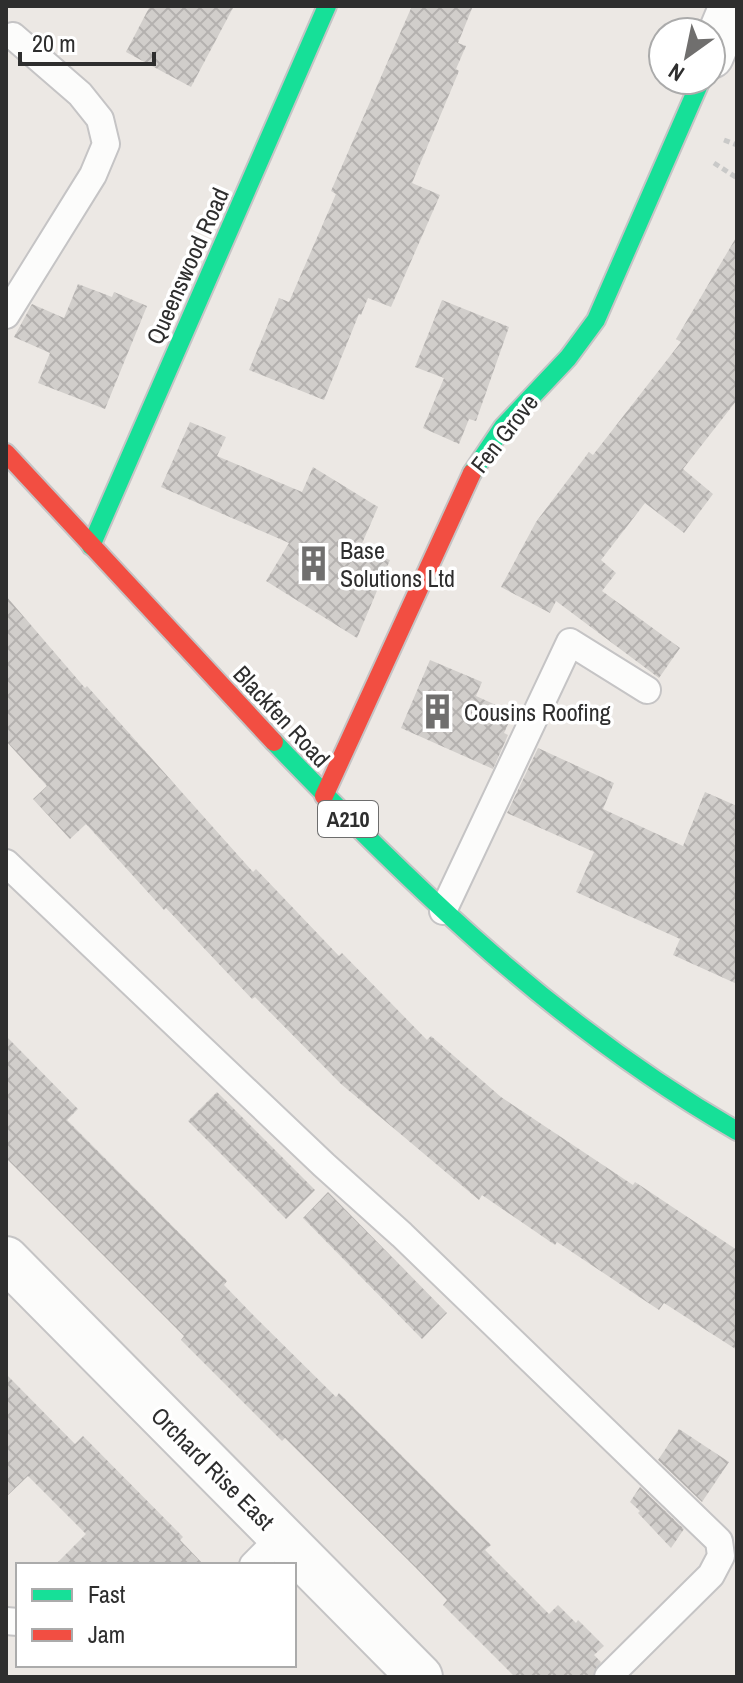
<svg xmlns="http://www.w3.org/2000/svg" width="743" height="1683" font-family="'Archivo Narrow',sans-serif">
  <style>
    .building { fill: url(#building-cross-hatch) }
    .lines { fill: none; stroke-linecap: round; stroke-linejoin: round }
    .lane-casing { stroke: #c5c4c5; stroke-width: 30 }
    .street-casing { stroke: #c5c4c5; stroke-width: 48 }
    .fast-casing { stroke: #c5c4c5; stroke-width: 22 }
    .jam-casing { stroke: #c5c4c5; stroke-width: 22 }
    .path { stroke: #c9c9c8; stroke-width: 5; stroke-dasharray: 6 4; stroke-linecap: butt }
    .lane { stroke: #fcfcfb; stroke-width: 26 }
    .street { stroke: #fcfcfb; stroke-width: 44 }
    .fast { stroke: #16e098; stroke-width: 18 }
    .jam { stroke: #f24e42; stroke-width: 18 }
    .labels { text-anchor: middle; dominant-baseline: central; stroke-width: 7; stroke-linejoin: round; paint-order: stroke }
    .shield { fill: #fff; stroke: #6d6d6d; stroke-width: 2 }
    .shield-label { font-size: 22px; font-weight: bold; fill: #2e2e2e }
    .street-label { font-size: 24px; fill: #2e2e2e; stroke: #fff }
    .poi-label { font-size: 24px; fill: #2e2e2e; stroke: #fff; text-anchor: start }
  </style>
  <defs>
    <pattern id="building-cross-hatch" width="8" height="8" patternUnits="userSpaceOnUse" patternTransform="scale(2)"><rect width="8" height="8" fill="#d1cecb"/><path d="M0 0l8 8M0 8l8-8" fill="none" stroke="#b4b1af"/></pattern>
  </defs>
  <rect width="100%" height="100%" fill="#ece8e4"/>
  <g class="building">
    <path d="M150,6H234L191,87L126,52Z"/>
    <path d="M412,6H473L458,43L466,46L456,69L459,71L412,183L440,195L391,307L368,298L361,315L359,314L324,400L249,370L279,298L289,302L336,194L331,191Z"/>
    <path d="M737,236V400L683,469L713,494L684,533L645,503L601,560L616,573L602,591L680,648L659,678L556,601L550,613L501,587L536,522L589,452L593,455L681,342L676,339Z"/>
    <path d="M78,284L112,297L114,292L147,306L105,409L38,383L50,353L14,337L32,304L64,318Z"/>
    <path d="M442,300L509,327L476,421L469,419L459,444L423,428L444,378L415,367Z"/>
    <path d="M190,422L226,437L217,456L302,492L313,467L378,507L360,548L390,560L357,638L266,581L289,543L161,487Z"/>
    <path d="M6,596L85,688L87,686L253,872L256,869L339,956L342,953L427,1040L431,1036L501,1097L633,1185L635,1182L737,1250V1350L664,1303L659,1310L557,1242L555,1245L482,1195L479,1200L341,1084L255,997L252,999L166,908L164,910L86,824L70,839L33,799L47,786L6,741Z"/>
    <path d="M430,660L482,682L476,696L513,713L504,733L508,735L493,769L401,728Z"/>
    <path d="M538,748L614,783L603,809L683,846L705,792L737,806V984L673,955L680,939L576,892L594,852L507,813Z"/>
    <path d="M6,1036L78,1109L67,1120L227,1281L224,1285L255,1317L336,1397L339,1393L491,1545L485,1550L549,1614L558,1605L576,1623L578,1620L604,1646L594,1655L601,1662L592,1677H515L443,1605L447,1600L415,1567L285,1438L282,1441L181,1340L184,1336L6,1158Z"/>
    <path d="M217,1092L315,1190L286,1219L188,1121Z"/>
    <path d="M328,1192L447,1313L422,1339L303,1218Z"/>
    <path d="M6,1374L75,1444L83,1436L183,1537L180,1540L204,1565H55L86,1534L28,1476L6,1497Z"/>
    <path d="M679,1429L729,1462L702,1502L658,1460Z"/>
    <path d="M640,1487L684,1529L671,1548L638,1513L640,1511L630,1502Z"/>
  </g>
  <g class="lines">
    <defs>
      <g id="lane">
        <path d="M6,315L93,175L106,144L100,119L80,94L13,36"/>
        <path d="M6,863L324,1165L402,1235L719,1541L721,1556L711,1575L608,1677"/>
        <path d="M443,911L570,642L647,690"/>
        <path d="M253,1565L281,1537"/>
        <path d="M6,1621L18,1622"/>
      </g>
      <g id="street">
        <path d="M711,56L732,6"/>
        <path d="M6,1259L420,1677"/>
      </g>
      <g id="fast">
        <path d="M472,473L503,427L568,358L596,320L701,80"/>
        <path d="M91,546L327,6"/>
        <path d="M274,742C417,891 557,1027 737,1131"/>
      </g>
      <g id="jam">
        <path d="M6,453L274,742"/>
        <path d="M324,796L472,473"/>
      </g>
    </defs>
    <use href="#lane" class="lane-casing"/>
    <use href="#street" class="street-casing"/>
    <use href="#fast" class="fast-casing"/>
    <use href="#jam" class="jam-casing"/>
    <g class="path">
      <path d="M724,140L737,145"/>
      <path d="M714,163L737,178"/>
    </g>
    <use href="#lane" class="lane"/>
    <use href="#street" class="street"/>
    <use href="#fast" class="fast"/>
    <use href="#jam" class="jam"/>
  </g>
  <defs>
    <symbol id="building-bare" viewBox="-9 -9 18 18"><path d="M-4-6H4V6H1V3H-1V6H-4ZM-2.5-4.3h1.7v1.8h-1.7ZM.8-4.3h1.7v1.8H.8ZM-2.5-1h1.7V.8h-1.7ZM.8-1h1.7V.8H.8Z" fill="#706f6e" stroke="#fff" stroke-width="2.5" paint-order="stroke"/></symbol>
  </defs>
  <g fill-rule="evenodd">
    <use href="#building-bare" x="288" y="538" width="51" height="51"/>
    <use href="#building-bare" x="412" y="686" width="51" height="51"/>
  </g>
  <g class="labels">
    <rect class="shield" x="318" y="801" width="60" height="36" rx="6"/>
    <g class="shield-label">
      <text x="348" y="819">A210</text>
    </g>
    <g class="street-label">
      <text transform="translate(187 266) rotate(-66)">Queenswood Road</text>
      <text transform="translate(504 433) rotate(-52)">Fen Grove</text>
      <text transform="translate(282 716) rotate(47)">Blackfen Road</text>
      <text transform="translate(213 1468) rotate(45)">Orchard Rise East</text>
    </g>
    <g class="poi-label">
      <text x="340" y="550">Base<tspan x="340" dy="28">Solutions Ltd</tspan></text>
      <text x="464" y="712">Cousins Roofing</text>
    </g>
  </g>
  <rect width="743" height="1683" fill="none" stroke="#2e2e2e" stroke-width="16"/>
  <rect x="16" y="1563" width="280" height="104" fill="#ffffff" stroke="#ababab" stroke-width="2"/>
  <rect x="32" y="1589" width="40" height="12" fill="#16e098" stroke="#ababab" stroke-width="2"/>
  <text x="88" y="1603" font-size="24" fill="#2e2e2e">Fast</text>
  <rect x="32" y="1629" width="40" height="12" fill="#f24e42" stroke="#ababab" stroke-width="2"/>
  <text x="88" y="1643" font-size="24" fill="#2e2e2e">Jam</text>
  <g transform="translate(687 56) rotate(213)"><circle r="38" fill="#ffffff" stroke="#ababab" stroke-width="2"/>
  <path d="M0-6L14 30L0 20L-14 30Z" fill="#706f6e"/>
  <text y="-12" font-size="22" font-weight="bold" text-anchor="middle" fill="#2e2e2e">N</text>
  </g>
  <path d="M20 52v12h134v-12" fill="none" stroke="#2e2e2e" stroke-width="4"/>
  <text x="32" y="52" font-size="24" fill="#2e2e2e" stroke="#ffffff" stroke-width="6" paint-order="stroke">20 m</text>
</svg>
